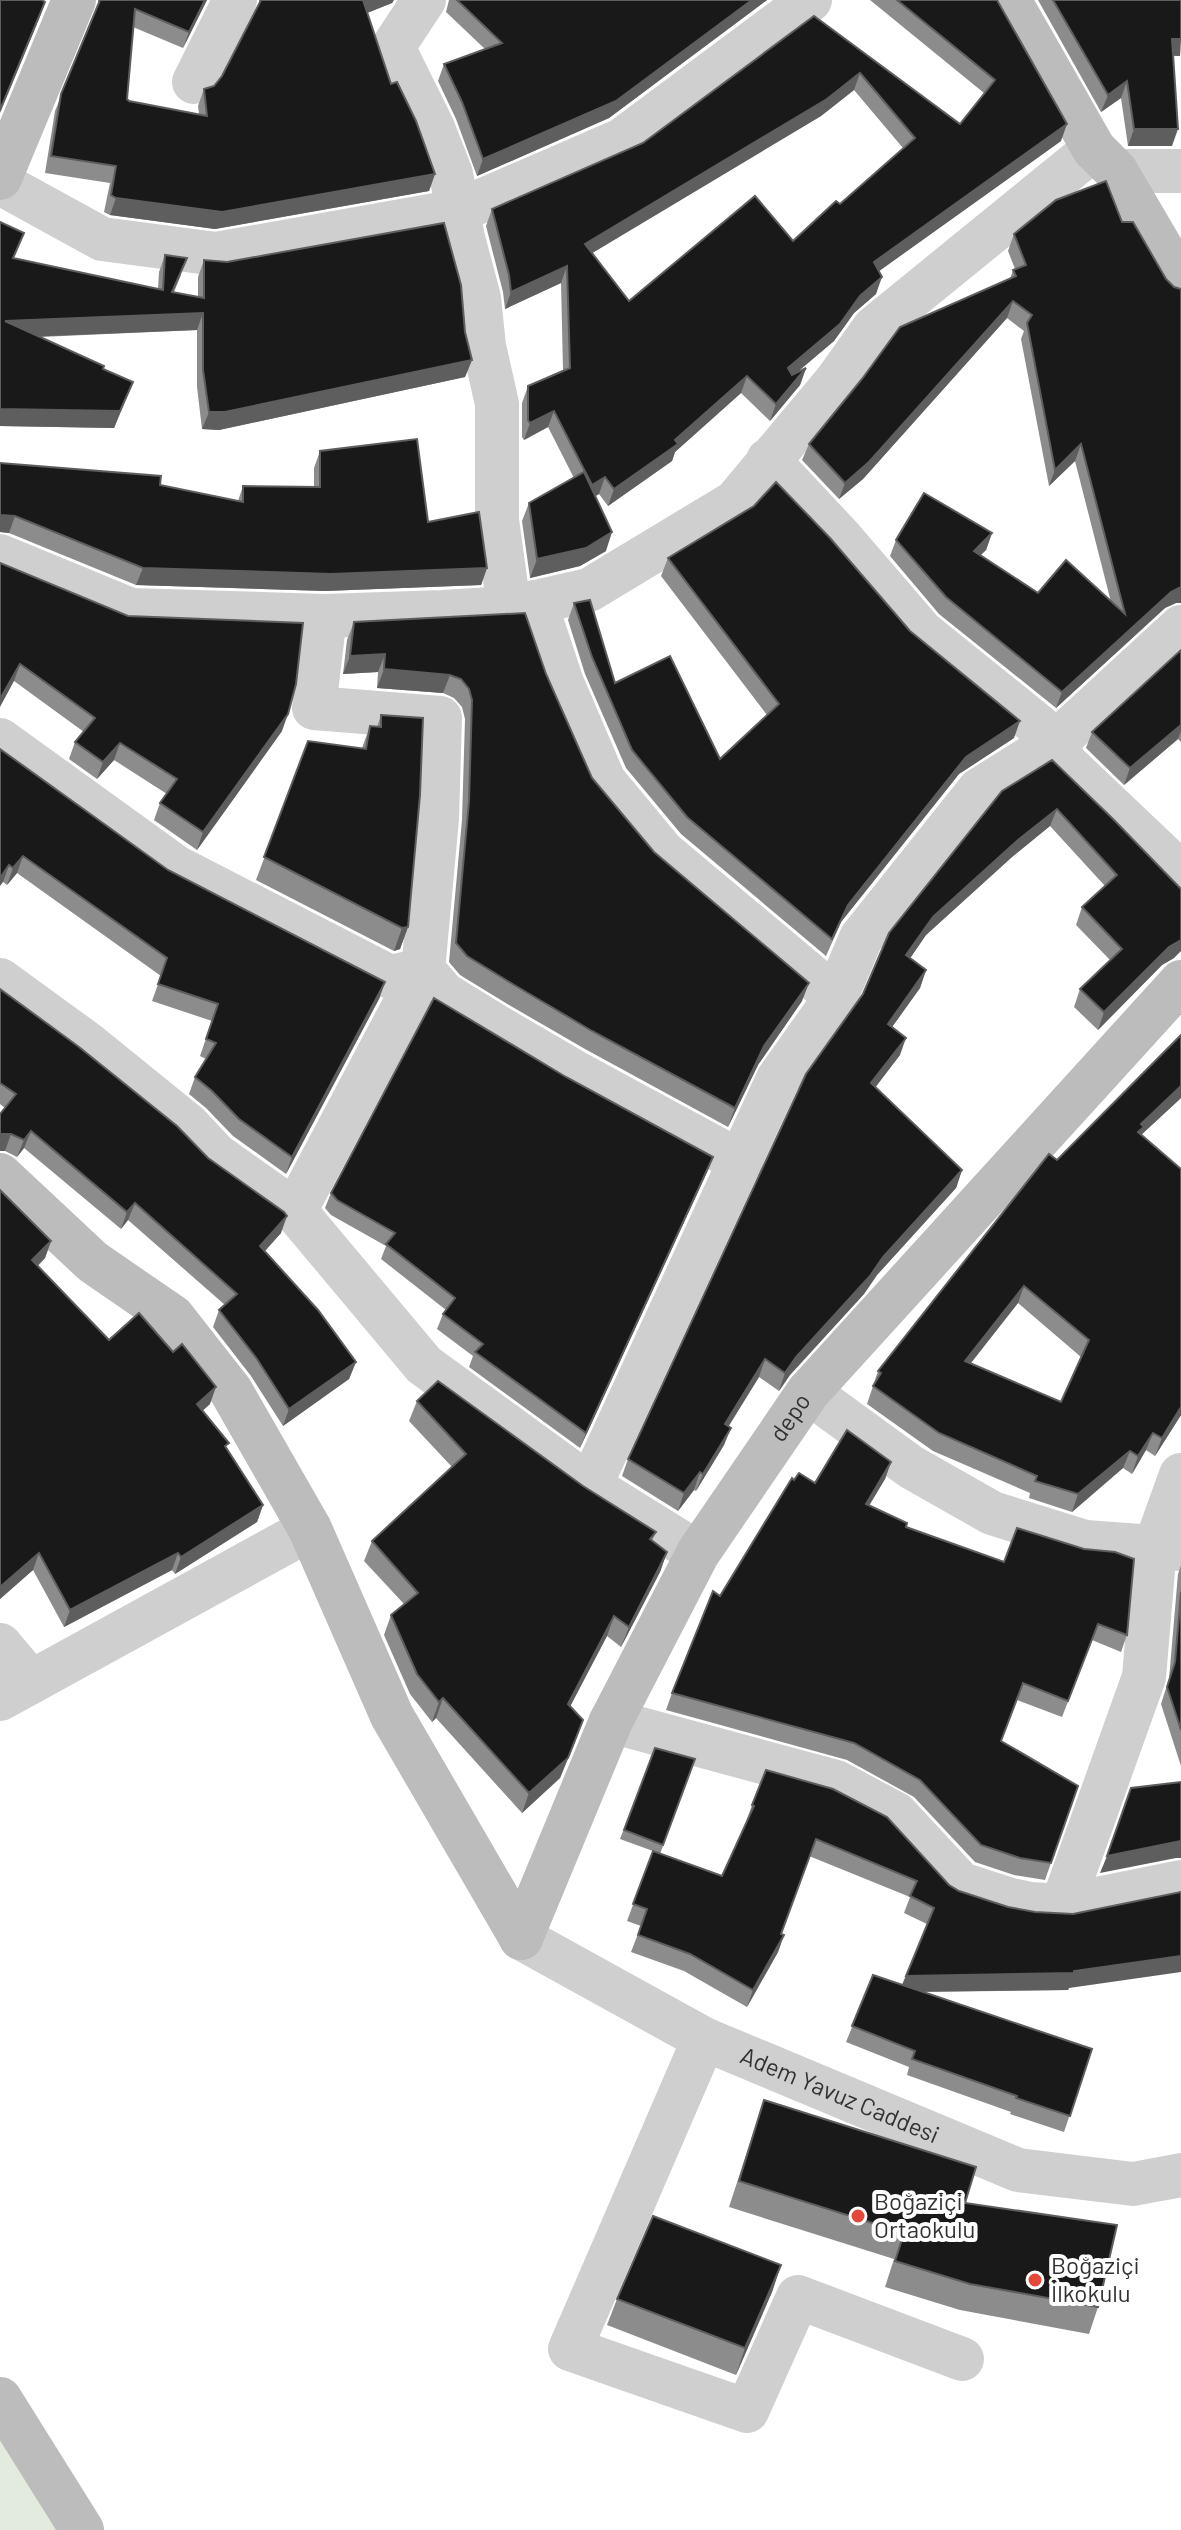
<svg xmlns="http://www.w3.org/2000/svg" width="1181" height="2530" font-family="Barlow,sans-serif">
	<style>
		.green { fill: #e3ebde }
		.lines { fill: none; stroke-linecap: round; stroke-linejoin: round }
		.street { stroke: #cfcfcf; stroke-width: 44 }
		.secondary { stroke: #bcbcbc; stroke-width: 44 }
		.wall { fill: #8c8c8c; fill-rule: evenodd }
		.shaded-wall { fill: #5e5e5e }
		.building { fill: #191919; stroke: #5e5e5e; stroke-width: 2; fill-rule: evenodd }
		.poi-dot { fill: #e54738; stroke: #fff; stroke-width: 3 }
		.labels { text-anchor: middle; stroke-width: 8; stroke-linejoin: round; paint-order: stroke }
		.street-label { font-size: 24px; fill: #323232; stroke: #fff }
		.poi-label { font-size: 24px; fill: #323232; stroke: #fff; text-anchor: start }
	</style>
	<rect width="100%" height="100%" fill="#fff"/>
	<path class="green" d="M0,2415L67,2530H0Z"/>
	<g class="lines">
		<g class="street">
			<path d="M424,0L393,47L433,128L451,174L463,238L479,298L484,346L497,404V520L509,608"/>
			<path d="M194,82L235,0"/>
			<path d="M1116,171H1181"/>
			<path d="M0,183L102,239L216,254L458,211L622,140L810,0"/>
			<path d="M768,460L842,539L922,632L1057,741L1064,762L1181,873"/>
			<path d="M0,556L131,610L325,616L443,612L509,608L589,590L735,502L837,380L874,328L1094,149"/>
			<path d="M535,602L562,683L604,781L663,852L836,997"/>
			<path d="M0,740L176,867L390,977L423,970L444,994L496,1026L573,1071L741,1162"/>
			<path d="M0,980L88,1044L188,1125L216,1155L295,1211L424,1365L590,1486L698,1553"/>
			<path d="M295,1211L423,970L437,819L440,718L314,708L325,616"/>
			<path d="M808,1392L911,1467L992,1513L1085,1542L1181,1549"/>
			<path d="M590,1486L778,1079L836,997L861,938L979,790L1057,741L1181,627"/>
			<path d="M0,1645L31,1682"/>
			<path d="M0,1699L310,1529"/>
			<path d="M611,1721L836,1782L896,1814L961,1884L1007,1899L1030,1904L1062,1906L1181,1882"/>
			<path d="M1062,1906L1144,1677L1155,1547L1181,1475"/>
			<path id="s1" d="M521,1938L704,2039L1018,2170L1133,2184L1181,2175"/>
			<path d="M704,2039L570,2349L747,2411L798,2297L962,2359"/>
		</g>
		<g class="secondary">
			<path d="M1009,0L1094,149L1116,171L1181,282"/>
			<path d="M0,178L74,0"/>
			<path d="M0,1175L93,1262L173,1317L231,1391L310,1529L392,1716L521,1938"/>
			<path id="s2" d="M521,1938L611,1721L698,1553L808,1392L1181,982"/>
			<path d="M0,2399L82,2530"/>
		</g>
	</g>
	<g class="wall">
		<path d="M98,0H207L183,48L133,27L127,99L129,101L199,114L198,106L204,89L214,86L222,76L259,4V0H394L392,3L367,13L391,84L435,174L429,191L215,229L110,215L104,212L110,183L45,173L55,111L98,6Z"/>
		<path d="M449,0H767L609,118L477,176L456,119L438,81L444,64L485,49L446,12Z"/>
		<path d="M870,0H997L1061,141L879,271L876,294L854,313L834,341L796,373L806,368L800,385L770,421L741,393L675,452L672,461L608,506L599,494L595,496L606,551L580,566L530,578L522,521L529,503L574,478L548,427L524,440L522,437V403L528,386L563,370L561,283L505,309L503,292L486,226L492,209L643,143L814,16L960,124L984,93ZM854,90L903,148L840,204L793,241L629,301L592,253L821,116Z"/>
		<path d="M1038,0H1181L1180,56H1173L1172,146H1128L1121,98L1101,112Z"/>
		<path d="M0,222L24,233L14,258L158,289L159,272L165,255L181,275L174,292L198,297V277L204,260L465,332L472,360L465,377L219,430L202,429L197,387V330L40,337L103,369L133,382L114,428L0,426Z"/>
		<path d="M1122,222L1166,279L1174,287L1181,289V603H1176L1165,608L1056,708L939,614L890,556L896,540L992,533L986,550L980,555L1038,593L1111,602L1075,461L1049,486L1021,339L1024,331L1007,318L863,479L839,499L802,460L809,444L1010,279L1013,270L1015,269L1008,251L1014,234Z"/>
		<path d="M320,451L428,522L487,568L481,585L325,591L136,585L9,533L0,532V463L160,485L238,501L243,486L314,487V468Z"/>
		<path d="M668,558L910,631L1014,738L959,774L841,922L826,956L681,834L626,768L585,674L568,620L574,603L615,683L720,759L767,715L661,576Z"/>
		<path d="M0,563L282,731L197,850L154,820L160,803L167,794L114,760L97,779L69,759L75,742L84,732L14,681Z"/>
		<path d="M354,622L546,674L592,778L654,852L802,1001L758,1065L728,1127L585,1049L509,1005L460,975L449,962L462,820L465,719L462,707L454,698L443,693L377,688L378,672L343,674L347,640Z"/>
		<path d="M1181,650V742L1178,739L1124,785L1086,748L1092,732Z"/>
		<path d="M381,715L408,927L400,949L394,951L256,880L308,741L362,748L370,726L377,727Z"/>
		<path d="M0,749L168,870L385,982L379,999L286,1174L233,1136L206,1108L189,1094L195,1077L206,1059L200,1056L212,1021L152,1001L161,976L17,873L7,885L3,882Z"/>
		<path d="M1052,760L1174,958L1162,965L1098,1030L1074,1007L1080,989L1110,960L1076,925L1082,907L1105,886L1050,826L1012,857L926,935L910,958L926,970L920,988L892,1027L900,1055L875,1087L962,1170L956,1188L877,1275L864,1294L790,1375L779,1391L759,1377L728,1426L724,1445L696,1491L694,1490L678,1511L622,1476L628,1459L806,1074Z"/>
		<path d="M0,989L281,1233L265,1251L356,1362L349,1379L283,1426L251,1376L213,1327L219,1310L225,1305L128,1220L121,1229L24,1148L17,1157L5,1151H0V1114L5,1108L0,1104Z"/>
		<path d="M566,1077L713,1157L707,1172L580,1448L469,1367L473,1356L437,1329L443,1314L446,1310L381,1259L386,1246L331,1215L325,1208L331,1193Z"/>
		<path d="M1181,1098L1141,1135L1181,1169V1415L1155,1456L1146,1450L1132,1474L1123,1468L1072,1512L1029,1498L1030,1493L933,1451L867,1404L878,1371L1057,1160ZM1018,1303L1081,1357L1061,1402L971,1363Z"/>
		<path d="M0,1190L51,1241L45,1258L38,1266L109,1340L210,1404L202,1411L263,1505L257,1522L175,1574L172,1570L64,1627L33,1570L0,1599Z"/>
		<path d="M417,1401L583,1486L656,1532L652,1541L667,1552L660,1572L621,1647L607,1636L570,1706L576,1740L560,1778L522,1813L436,1718L432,1722L410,1694L384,1635L391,1615L404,1604L364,1561L372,1541L452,1467L409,1421Z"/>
		<path d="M891,1462L885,1479L869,1505L906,1527L1127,1635L1121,1652L1092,1640L1062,1717L1017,1700L1001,1742L1078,1786L1045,1880L1014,1875L975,1862L914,1797L847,1760L666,1710L672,1693L720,1596L794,1480L815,1483Z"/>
		<path d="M1181,1565V1766L1161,1704L1169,1679L1178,1574Z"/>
		<path d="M655,1748L695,1759L660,1854L722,1876L746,1822L752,1805L949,1885L1069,1988L1068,1990L923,1992L1092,2049L1064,2132L1010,2114L1011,2112L907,2075L909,2067L846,2042L873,1975L902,1985L927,1924L904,1913L910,1897L809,1856L781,1934L784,1935L778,1952L747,2007L684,1971L631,1952L641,1926L627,1921L653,1851L620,1839Z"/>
		<path d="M764,2100L965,2203L1098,2307L1089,2334L960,2310L885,2287L894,2259L729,2207Z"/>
		<path d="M781,2265L772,2292L736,2375L607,2325L617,2299Z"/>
	</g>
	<g class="shaded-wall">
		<path d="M205,0H207L183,48L189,32Z"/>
		<path d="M363,0H394L392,3L357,17Z"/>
		<path d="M752,0H767L609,118L477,176L483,159Z"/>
		<path d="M45,2L39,19L0,113V110Z"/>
		<path d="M1172,39H1181L1180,56L1166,55Z"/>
		<path d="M860,73L854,90L821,116L579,261L585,244Z"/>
		<path d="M1127,81L1121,98L1101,112L1108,95Z"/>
		<path d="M1067,124L1061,141L868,279L874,262Z"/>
		<path d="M1134,129H1178L1172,146H1128Z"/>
		<path d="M435,174L429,191L215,229L110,215L116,198Z"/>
		<path d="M567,266L561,283L505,309L511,292Z"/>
		<path d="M882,277L876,294L854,313L834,341L782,385L788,368L860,296Z"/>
		<path d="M1013,301L1007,318L863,479L839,499L845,483Z"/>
		<path d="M203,313L197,330L0,338L5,321Z"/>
		<path d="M472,360L465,377L219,430L202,429L209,412Z"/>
		<path d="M806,368L800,385L770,421L776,404Z"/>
		<path d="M747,376L741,393L675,452L672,461L608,506L614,489L675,440Z"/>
		<path d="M133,382L114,428L0,426V409Z"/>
		<path d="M554,411L548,427L524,440L530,423Z"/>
		<path d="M1081,444L1075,461L1049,486L1055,470Z"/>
		<path d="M605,477L599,494L586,502L592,485Z"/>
		<path d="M2,514L15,516L9,533L0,532V515Z"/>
		<path d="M612,532L606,551L580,566L530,578L537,559Z"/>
		<path d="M992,533L986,550L968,568L974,551Z"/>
		<path d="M143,568H487L481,585L325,591L136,585Z"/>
		<path d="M1181,587V603H1176L1165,608L1056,708L1062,692L1171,592Z"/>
		<path d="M385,654L378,672L343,674L350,656Z"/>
		<path d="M20,664L14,681L0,707V699Z"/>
		<path d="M384,669L450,675L443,693L377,688Z"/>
		<path d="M288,714L282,731L197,850L203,832Z"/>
		<path d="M1020,721L1014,738L959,774L841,922L826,956L848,905L966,757Z"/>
		<path d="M1181,725V731L1178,739L1124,785L1130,768Z"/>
		<path d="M120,743L114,760L97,779L103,762Z"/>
		<path d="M1057,809L1050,826L1012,857L926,935L900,973L906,955L933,917L1018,840Z"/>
		<path d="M23,856L17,873L7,885L13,868Z"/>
		<path d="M9,865L3,882L0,886V878Z"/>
		<path d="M408,927L400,949L394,951L402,928Z"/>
		<path d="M1181,940V951L1174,958L1162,965L1098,1030L1104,1012L1169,947Z"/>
		<path d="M926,970L920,988L882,1041L888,1024Z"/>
		<path d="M385,982L379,999L286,1174L292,1157Z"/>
		<path d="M809,983L802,1001L758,1065L728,1127L735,1108L764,1046Z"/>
		<path d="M906,1038L900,1055L865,1101L871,1083Z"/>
		<path d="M1181,1086V1098L1140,1136L1132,1150L1141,1124Z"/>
		<path d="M31,1131L24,1148L17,1157L24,1140Z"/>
		<path d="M0,1134H11L5,1151H0Z"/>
		<path d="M713,1157L707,1172L580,1448L586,1433Z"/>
		<path d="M962,1170L956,1188L877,1275L864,1294L790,1375L779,1391L785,1373L796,1357L883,1257Z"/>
		<path d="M135,1203L128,1220L121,1229L127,1212Z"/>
		<path d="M287,1216L281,1233L254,1263L260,1246Z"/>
		<path d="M51,1241L45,1258L26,1277L32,1260Z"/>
		<path d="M1024,1286L1018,1303L959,1378L965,1361Z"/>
		<path d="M765,1359L759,1377L719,1442L725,1424Z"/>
		<path d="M356,1362L349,1379L283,1426L289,1409Z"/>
		<path d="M216,1387L210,1404L191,1421L197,1404Z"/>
		<path d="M1181,1407V1415L1155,1456L1162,1438Z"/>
		<path d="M731,1428L724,1445L696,1491L703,1474Z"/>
		<path d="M1153,1433L1146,1450L1132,1474L1138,1456Z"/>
		<path d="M1130,1451L1123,1468L1072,1512L1078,1494Z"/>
		<path d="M891,1462L885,1479L860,1521L866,1504Z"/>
		<path d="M700,1472L694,1490L678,1511L684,1493Z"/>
		<path d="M263,1505L257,1522L175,1574L181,1557Z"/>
		<path d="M667,1552L660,1572L621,1647L629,1627Z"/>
		<path d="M39,1553L33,1570L0,1599V1587Z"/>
		<path d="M178,1553L172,1570L64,1627L70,1610Z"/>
		<path d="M614,1616L607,1636L561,1724L568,1704Z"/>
		<path d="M443,1698L436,1718L432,1722L439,1702Z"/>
		<path d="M583,1720L560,1778L522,1813L529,1793Z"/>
		<path d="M1181,1841V1858H1176L1100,1873L1107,1856Z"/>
		<path d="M784,1935L778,1952L747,2007L753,1990Z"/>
		<path d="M1181,1956V1972L1069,1988L1068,1990L899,1992L906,1976L1074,1971Z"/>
		<path d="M781,2265L772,2292L736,2375L745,2348Z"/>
	</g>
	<g class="building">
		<path d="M0,0H42L45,2L0,110Z"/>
		<path d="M100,0H205L189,32L135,9L127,99L129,101L207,116L204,89L214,86L222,76L261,0H363L391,84L397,82L416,121L435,174L222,212L116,198L111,195L116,166L51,156L61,94Z"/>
		<path d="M457,0H752L616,101L483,159L462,102L444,64L502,43Z"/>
		<path d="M897,0H997L1067,124L874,262L882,277L860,296L840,324L788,368L792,375L806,368L776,404L747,376L675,440L678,444L614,489L605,477L592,485L554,411L530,423L528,420V386L570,368L567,266L511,292L509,275L492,209L643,143L814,16L960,124L995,80ZM860,73L915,138L840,204L836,201L793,241L755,196L629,301L585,244L827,99Z"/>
		<path d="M1053,0H1181V39H1172L1178,129H1134L1127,81L1108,95Z"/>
		<path d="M1106,181L1122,222H1133L1166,279L1174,287L1181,289V587L1171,592L1062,692L946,597L896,540L924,493L992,533L974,551L1038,593L1066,560L1125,614L1081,444L1055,470L1027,323L1032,315L1013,301L869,462L845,483L809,444L862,379L900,327L1016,276L1013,270L1026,265L1014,234L1056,200Z"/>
		<path d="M0,222L24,233L13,258L163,290L165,255L187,258L172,292L204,298V260L227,262L444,223L461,285L465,332L472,360L225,412H209L203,370V313L5,321L104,366L103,369L133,382L120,411L0,409Z"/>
		<path d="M417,439L428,522L479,512L487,568L331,574L143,568L15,516L0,515V463L161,476L160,485L243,502V486L320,487V451Z"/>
		<path d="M584,472L612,532L586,548L537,559L529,503Z"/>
		<path d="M776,482L830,538L910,631L1020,721L966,757L848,905L832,939L687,817L632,750L592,657L574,603L590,600L615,683L670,656L720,759L779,704L668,558L754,506Z"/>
		<path d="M0,563L128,616L303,623L296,684L288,714L203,832L160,803L177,779L120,743L103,762L75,742L95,718L20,664L0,699Z"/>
		<path d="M525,613L546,674L592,778L654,852L809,983L764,1046L735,1108L592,1031L516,986L467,956L456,943L469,801L472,700L469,689L461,679L450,675L384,669L385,654L350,656L354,622Z"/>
		<path d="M1181,650V725L1130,768L1092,732Z"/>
		<path d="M381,715L423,718L420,795L408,927L402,928L264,857L308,741L366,749L370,726L381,727Z"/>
		<path d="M0,749L168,870L385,982L292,1157L239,1119L212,1091L195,1077L216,1043L206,1039L218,1004L158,984L167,958L23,856L13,868L9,865L0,878Z"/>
		<path d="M1052,760L1113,819L1181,889V940L1169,947L1104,1012L1080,989L1122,949L1082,907L1117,875L1057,809L1018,840L933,917L906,955L926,970L888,1024L906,1038L871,1083L962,1170L883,1257L870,1276L796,1357L785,1373L765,1359L725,1424L731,1428L703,1474L700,1472L684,1493L628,1459L806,1074L863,994L889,933L1002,791Z"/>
		<path d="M0,989L79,1047L177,1126L208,1158L284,1212L287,1216L260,1246L318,1310L356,1362L289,1409L257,1359L219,1310L237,1294L135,1203L127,1212L31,1131L24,1140L11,1134H0V1114L16,1094L0,1083Z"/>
		<path d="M434,998L566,1077L713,1157L586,1433L475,1352L483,1344L443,1314L455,1298L386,1244L395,1233L337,1200L331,1193Z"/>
		<path d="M1181,1035V1086L1141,1124L1144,1127L1138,1132L1181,1169V1407L1162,1438L1153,1433L1138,1456L1130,1451L1078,1494L1035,1481L1037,1476L939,1433L873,1386L881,1373L878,1371L1049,1154L1057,1160ZM1024,1286L1089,1340L1061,1402L965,1361Z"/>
		<path d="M0,1190L51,1241L32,1260L109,1340L139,1313L173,1352L182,1344L216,1387L197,1404L229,1443L225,1446L263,1505L181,1557L178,1553L70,1610L39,1553L0,1587Z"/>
		<path d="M438,1381L583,1486L656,1532L650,1539L667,1552L629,1627L614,1616L568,1704L583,1720L568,1758L529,1793L443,1698L439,1702L417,1674L391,1615L418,1593L372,1541L466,1454L417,1401Z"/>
		<path d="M847,1430L891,1462L866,1504L907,1523L906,1527L1004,1562L1017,1528L1084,1549L1115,1552L1134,1559L1127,1635L1098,1624L1068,1701L1023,1683L1001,1741L1078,1786L1051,1863L1020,1858L981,1845L920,1780L854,1743L672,1693L713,1591L720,1596L792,1478L794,1480L799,1473L815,1483Z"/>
		<path d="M1181,1592V1730L1167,1687L1175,1662Z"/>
		<path d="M655,1748L695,1759L663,1845L624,1830Z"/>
		<path d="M766,1770L833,1789L887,1817L949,1885L959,1891L1008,1907L1035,1912L1073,1914L1181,1892V1956L1074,1971V1973L906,1976L934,1908L910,1896L917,1881L816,1839L781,1934L784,1935L753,1990L690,1954L638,1935L647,1909L633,1904L653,1851L722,1876L754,1806L752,1805Z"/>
		<path d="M1181,1782V1841L1107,1856L1131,1788Z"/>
		<path d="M873,1975L1092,2049L1070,2116L1016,2098L1017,2096L912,2059L915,2051L852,2026Z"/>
		<path d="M764,2100L976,2167L965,2203L1117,2225L1098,2307L970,2284L895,2261L904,2233L739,2181Z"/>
		<path d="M653,2216L781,2265L745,2348L617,2299Z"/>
	</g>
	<g class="poi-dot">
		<circle cx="858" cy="2216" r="8"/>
		<circle cx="1035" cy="2280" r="8"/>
	</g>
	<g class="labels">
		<g class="street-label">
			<text dy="8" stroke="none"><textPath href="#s2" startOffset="588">depo</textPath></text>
			<text dy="8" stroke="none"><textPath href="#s1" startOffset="356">Adem Yavuz Caddesi</textPath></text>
		</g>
		<g class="poi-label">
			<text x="874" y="2210">Boğaziçi<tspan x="874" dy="28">Ortaokulu</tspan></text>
			<text x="1051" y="2274">Boğaziçi<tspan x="1051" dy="28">İlkokulu</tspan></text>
		</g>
	</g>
</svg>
